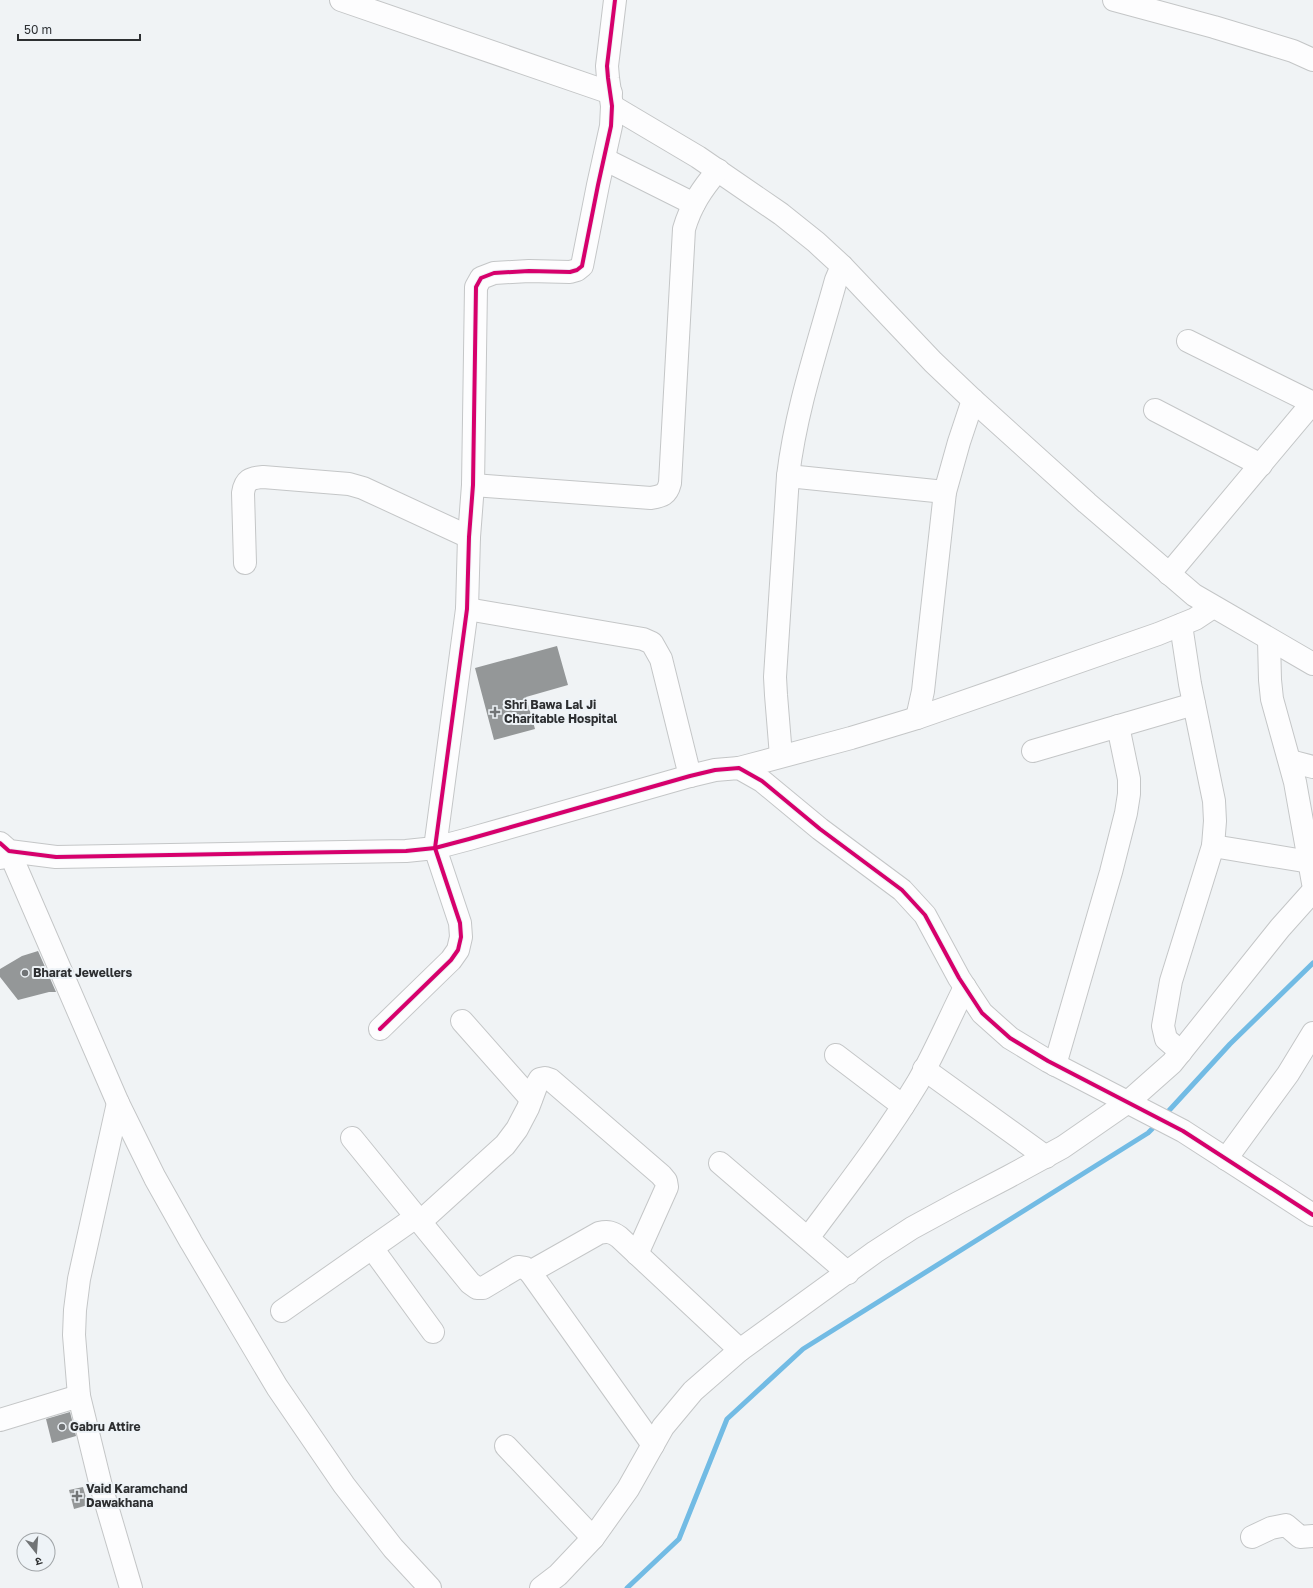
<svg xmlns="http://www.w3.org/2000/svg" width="1313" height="1588" font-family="'Golos Text','Noto Sans Devanagari',sans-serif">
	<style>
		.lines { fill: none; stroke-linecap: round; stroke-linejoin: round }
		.stream { stroke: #72bbe4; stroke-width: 5 }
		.building { fill: #949798 }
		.minor-casing { stroke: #c4c6c7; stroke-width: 24 }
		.minor { stroke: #fdfdfe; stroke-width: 22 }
		.cycleway-casing { stroke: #eef3f7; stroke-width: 6 }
		.cycleway { stroke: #d6006c; stroke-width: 4 }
		.poi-dot { fill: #717476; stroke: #eef3f7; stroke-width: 1.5 }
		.labels { text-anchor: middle; stroke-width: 4; stroke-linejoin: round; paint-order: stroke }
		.poi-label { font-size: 12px; font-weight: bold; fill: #2d2f31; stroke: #eef3f7; text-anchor: start }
	</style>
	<rect width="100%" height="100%" fill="#f0f3f5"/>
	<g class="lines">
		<g class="stream">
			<path d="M1164,1116L1230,1044L1313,963"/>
			<path d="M627,1588L679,1539L727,1419L803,1349L1148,1133L1158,1123"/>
		</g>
	</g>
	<g class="building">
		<path d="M557,646L568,685L526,697L535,729L494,740L475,668Z"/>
		<path d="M38,951L56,992H49L18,1000L0,977V969L22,956Z"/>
		<path d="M70,1412L76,1436L52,1443L46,1419Z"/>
		<path d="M83,1487L88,1505L74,1509L69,1490Z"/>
	</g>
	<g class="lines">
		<g class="minor-casing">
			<g id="minor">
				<path d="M341,0L611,93"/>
				<path d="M1114,0L1214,27L1293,51L1313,60"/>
				<path d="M612,106L698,157L781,214L816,242L842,266L933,362L973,400L1087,503L1194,595L1313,664"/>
				<path d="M604,159L694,204"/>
				<path d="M1188,341L1313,403"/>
				<path d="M1155,410L1261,465"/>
				<path d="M788,476L945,492"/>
				<path d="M473,485L651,498C662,496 667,495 670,483L684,229C691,205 702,189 718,170"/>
				<path d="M245,563L243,493C245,480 250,478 263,477L349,484L363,488L469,537"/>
				<path d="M1169,574L1313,402"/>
				<path d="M467,609L643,639L652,643L661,659L690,776"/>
				<path d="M1269,640L1270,680L1272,699L1295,782L1313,883"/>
				<path d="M917,718L923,691L945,492L959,442L973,400"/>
				<path d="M1033,751L1194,704"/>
				<path d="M781,756L776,695L775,677L788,476C796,409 818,345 836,280L842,266"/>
				<path d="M1290,761L1313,767"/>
				<path d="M739,768L851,738L917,718L1158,634L1195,619L1213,607"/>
				<path d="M0,843L9,851L56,857L406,851L435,848L469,839L690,776L715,770L739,768L762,781L820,829L902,890L925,915L959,978L982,1013L1010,1038L1048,1061L1183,1131L1313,1215"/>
				<path d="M1213,846L1310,862"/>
				<path d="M0,858L9,851L118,1103L155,1178L191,1242L277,1387L344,1485L393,1548L430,1588"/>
				<path d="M462,1021L531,1099"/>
				<path d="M380,1029L451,960L458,950L461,937L460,923L435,848L467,609L469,537L473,485L476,287L481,278L494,273L529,271L570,272L577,270L582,266L598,185L611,126L612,106L608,78L607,66L615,0"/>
				<path d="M1181,1052L1166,1039L1163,1026L1171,981L1213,846L1215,821L1214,801L1190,684L1181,625"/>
				<path d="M836,1055L903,1106"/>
				<path d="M1055,1065L1111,872L1126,813L1129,794V779L1118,726"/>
				<path d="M924,1069L1046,1157"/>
				<path d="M118,1103L79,1279L75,1310L74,1335L79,1396L101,1486L131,1588"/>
				<path d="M352,1138L470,1283L477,1288H483L518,1267L525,1268L530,1272L653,1445"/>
				<path d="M1226,1159L1288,1074L1313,1033"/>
				<path d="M720,1163L848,1273"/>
				<path d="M420,1222L505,1145L517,1129L528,1108L537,1084L540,1079L545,1078L551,1080L661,1175L666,1181L667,1187L637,1254"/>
				<path d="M808,1238C846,1187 885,1137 918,1082C935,1052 949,1019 965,987"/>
				<path d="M372,1248L433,1332"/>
				<path d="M530,1272L599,1233C608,1231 612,1232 619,1237L740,1350"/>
				<path d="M282,1311L416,1217"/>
				<path d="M0,1420L79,1396"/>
				<path d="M506,1446L593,1538"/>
				<path d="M1252,1537L1271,1528L1286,1525L1300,1537L1313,1536"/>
				<path d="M541,1588L558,1575L593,1538L628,1489L663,1427L693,1391L740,1350L875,1252L912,1228L958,1203L1008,1177L1063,1147L1128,1102L1172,1063L1280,928L1313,891"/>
			</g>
		</g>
		<use href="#minor" class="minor"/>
		<g class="cycleway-casing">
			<g id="cycleway">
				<path d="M0,843L9,851L56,857L406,851L435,848L469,839L690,776L715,770L739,768L762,781L820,829L902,890L925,915L959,978L982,1013L1010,1038L1048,1061L1183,1131L1313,1215"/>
				<path d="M380,1029L451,960L458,950L461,937L460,923L435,848L467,609L469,537L473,485L476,287L481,278L494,273L529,271L570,272L577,270L582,266L598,185L611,126L612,106L608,78L607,66L615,0"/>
			</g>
		</g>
		<use href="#cycleway" class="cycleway"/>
	</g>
	<g class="poi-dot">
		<path d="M493 706h4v4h4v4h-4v4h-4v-4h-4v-4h4z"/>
		<circle cx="25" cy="973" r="4"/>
		<circle cx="62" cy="1427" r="4"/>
		<path d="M75 1490h4v4h4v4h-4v4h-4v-4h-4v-4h4z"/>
	</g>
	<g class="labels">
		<g class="poi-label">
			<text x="504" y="709">Shri Bawa Lal Ji<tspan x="504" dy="14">Charitable Hospital</tspan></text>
			<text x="33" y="977">Bharat Jewellers</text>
			<text x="70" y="1431">Gabru Attire</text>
			<text x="86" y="1493">Vaid Karamchand<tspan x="86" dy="14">Dawakhana</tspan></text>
		</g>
	</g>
	<g transform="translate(36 1552) rotate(163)"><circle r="19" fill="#eef3f7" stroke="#a1a5a8"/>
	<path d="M0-3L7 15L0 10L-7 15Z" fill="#717476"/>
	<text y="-6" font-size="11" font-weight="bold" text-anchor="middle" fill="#2d2f31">उ</text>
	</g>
	<path d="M18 34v6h122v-6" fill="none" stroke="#2d2f31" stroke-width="2"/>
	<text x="24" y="34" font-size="12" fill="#2d2f31" stroke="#eef3f7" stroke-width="3" paint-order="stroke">50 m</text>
</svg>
